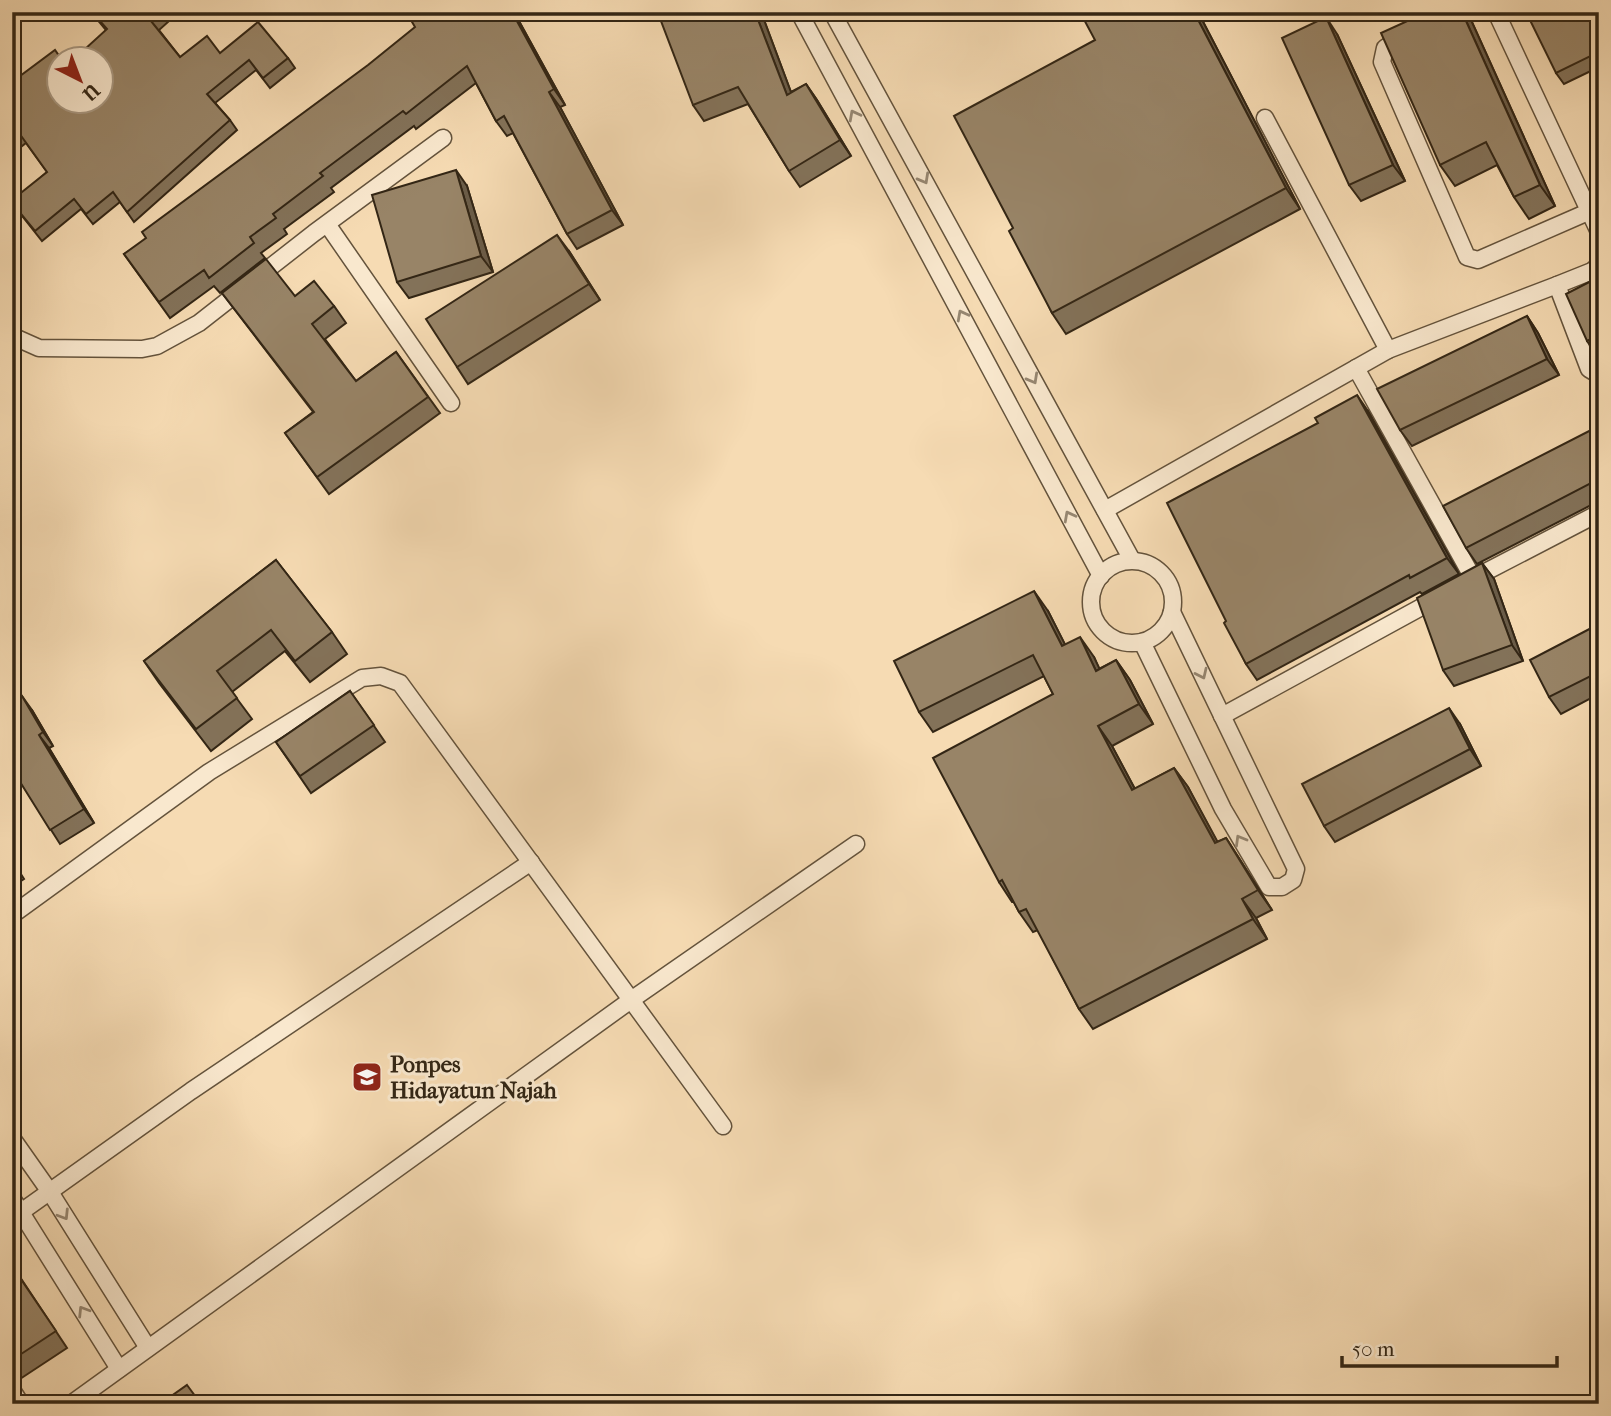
<svg xmlns="http://www.w3.org/2000/svg" width="1611" height="1416" font-family="'IM FELL French Canon',serif">
	<style>
		.lines { fill: none; stroke-linecap: round; stroke-linejoin: round }
		.lane-casing { stroke: #64533c; stroke-width: 19 }
		.lane { stroke: #f9e8ce; stroke-width: 16 }
		.wall { fill: #837259; stroke: #332615; stroke-width: 2 }
		.shaded-wall { fill: #6a5c48; stroke: #332615; stroke-width: 2 }
		.building { fill: #988467; stroke: #332615; stroke-width: 2 }
		.oneway { stroke: #968772 }
		.labels { text-anchor: middle; stroke-width: 6; stroke-linejoin: round; paint-order: stroke }
		.poi-label { font-size: 23px; font-weight: bold; fill: #332615; stroke: #f9e8ce; text-anchor: start }
	</style>
	<rect width="100%" height="100%" fill="#f6dbb3"/>
	<filter id="stains"><feTurbulence type="fractalNoise" baseFrequency=".00286" numOctaves="4"/><feColorMatrix values="0 0 0 0 .2 0 0 0 0 .09 0 0 0 0 .02 0 0 0 .5 -.17"/></filter>
	<radialGradient id="worn" r=".72"><stop offset=".6" stop-color="#630" stop-opacity="0"/><stop offset="1" stop-color="#630" stop-opacity=".3"/></radialGradient>
	<g class="lines">
		<g class="lane-casing">
			<g id="lane">
				<path d="M799,12L1101,576"/>
				<path d="M832,12L1132,560"/>
				<path d="M1496,12L1599,232"/>
				<path d="M1405,35L1385,48L1382,62L1467,257L1478,260L1588,212"/>
				<path d="M1265,118L1388,350"/>
				<path d="M327,224L451,403"/>
				<path d="M1557,285L1592,271L1599,265"/>
				<path d="M12,336L39,348L142,349L157,346L199,323L314,233L443,138"/>
				<path d="M1356,368L1473,578"/>
				<path d="M1105,510L1388,350L1557,285L1589,369L1599,375"/>
				<circle cx="1132" cy="602" r="41"/>
				<path d="M1470,580L1599,513"/>
				<path d="M1142,642L1223,809L1269,887H1282L1293,880L1296,869L1172,612"/>
				<path d="M1222,716L1438,598"/>
				<path d="M12,915L209,772L362,678L381,676L400,683L723,1126"/>
				<path d="M12,1138L50,1192L148,1348"/>
				<path d="M12,1198L119,1369"/>
				<path d="M21,1212L191,1091L531,862"/>
				<path d="M12,1390L21,1404"/>
				<path d="M71,1404L631,1000L856,844"/>
			</g>
		</g>
		<use href="#lane" class="lane"/>
	</g>
	<g class="wall">
		<path d="M91,12H179L159,30L180,57L220,53L288,58L295,68L270,88L256,70L215,103L230,120L237,130L134,222L120,202L93,224L81,209L42,241L12,203L47,172L26,143L12,154V82L60,102L106,30Z"/>
		<path d="M514,12L565,105L560,107L623,225L577,249L567,234L513,133L507,136L496,121L476,83L416,129L414,126L331,188L334,192L284,229L287,234L261,253L265,258L220,293L214,286L170,318L124,254Z"/>
		<path d="M567,12H585L572,20Z"/>
		<path d="M761,12L791,92L806,84L817,100L851,156L800,187L789,171L748,104L704,121L693,105Z"/>
		<path d="M1198,12L1300,209L1066,334L1052,313L1013,228Z"/>
		<path d="M1599,12V67L1564,84L1556,73Z"/>
		<path d="M1471,20L1555,206L1529,219L1514,197L1497,165L1455,186L1440,165Z"/>
		<path d="M1337,34L1405,181L1361,201L1349,185Z"/>
		<path d="M467,186L493,272L409,298L397,282Z"/>
		<path d="M569,251L600,300L468,384L457,367Z"/>
		<path d="M1599,277V357L1587,341Z"/>
		<path d="M222,293L295,296L334,306L346,323L325,339L356,381L396,352L440,413L329,494L285,433L313,412Z"/>
		<path d="M1527,316L1538,333L1559,375L1412,446L1400,430Z"/>
		<path d="M1368,411L1459,574L1422,594L1420,592L1257,680L1246,664L1226,621Z"/>
		<path d="M1599,426V501L1477,564L1466,548Z"/>
		<path d="M276,560L332,632L347,654L310,682L285,651L232,692L252,719L211,751L159,683L144,661Z"/>
		<path d="M1482,563L1494,579L1523,661L1454,686L1443,670Z"/>
		<path d="M1048,611L1065,645L1094,657L1099,669L1116,660L1130,680L1153,724L1112,746L1135,789L1174,768L1188,787L1217,842L1226,838L1272,910L1256,918L1267,939L1093,1029L1079,1009L1038,930L1033,932L1019,912L1014,902H1012L999,882L1053,694L1044,676L933,732L919,712Z"/>
		<path d="M1599,624V694L1561,714L1549,697Z"/>
		<path d="M350,691L385,742L311,793L276,742Z"/>
		<path d="M12,702L32,710L53,746L49,748L94,823L60,844L13,770L12,771Z"/>
		<path d="M1460,724L1481,766L1335,842L1324,826Z"/>
		<path d="M12,860L24,879L12,887Z"/>
		<path d="M12,1265L67,1348L17,1381L12,1374Z"/>
	</g>
	<g class="shaded-wall">
		<path d="M512,12H514L565,105L554,89Z"/>
		<path d="M755,12H761L798,111L787,95Z"/>
		<path d="M1194,12H1198L1300,209L1286,188Z"/>
		<path d="M1462,12H1466L1471,20L1555,206L1540,185Z"/>
		<path d="M1326,17L1337,34L1405,181L1393,165Z"/>
		<path d="M806,84L817,100L851,156L840,140Z"/>
		<path d="M549,92L560,107L623,225L612,210Z"/>
		<path d="M456,170L467,186L493,272L481,256Z"/>
		<path d="M557,235L569,251L600,300L589,284Z"/>
		<path d="M1527,316L1538,333L1559,375L1547,359Z"/>
		<path d="M1357,395L1368,411L1459,574L1447,558Z"/>
		<path d="M1482,563L1494,579L1523,661L1512,645Z"/>
		<path d="M1034,591L1048,611L1076,666L1062,646Z"/>
		<path d="M1080,637L1094,657L1110,691L1096,671Z"/>
		<path d="M1116,660L1130,680L1153,724L1139,704Z"/>
		<path d="M22,696L32,710L53,746L43,732Z"/>
		<path d="M1449,708L1460,724L1481,766L1470,749Z"/>
		<path d="M1098,726L1112,746L1146,810L1132,790Z"/>
		<path d="M39,735L49,748L94,823L84,809Z"/>
		<path d="M1174,768L1188,787L1229,863L1215,843Z"/>
		<path d="M1226,838L1239,858L1272,910L1258,890Z"/>
		<path d="M1242,899L1256,918L1267,939L1253,919Z"/>
	</g>
	<g class="building">
		<path d="M92,12H161L151,21L180,57L207,36L220,53L258,22L288,58L263,78L249,60L207,94L230,120L127,212L113,192L86,214L74,199L35,231L12,203V200L47,172L19,133L12,139V82L55,50L62,60H60V102H102V60H73L107,29Z"/>
		<path d="M412,12H512L554,89L549,92L612,210L567,234L504,116L496,121L467,66L406,114L403,111L320,173L323,176L273,214L276,218L250,237L254,243L209,278L204,270L159,302L124,254L146,238L142,232L368,65L415,27L408,15Z"/>
		<path d="M684,12H755L787,95L806,84L840,140L789,171L738,87L693,105L661,21Z"/>
		<path d="M1080,12H1194L1286,188L1052,313L1009,231L1013,228L954,116L1095,40Z"/>
		<path d="M1427,12H1462L1540,185L1514,197L1486,142L1440,165L1381,33Z"/>
		<path d="M1526,12H1599V52L1556,73Z"/>
		<path d="M1326,17L1393,165L1349,185L1282,38Z"/>
		<path d="M456,170L481,256L397,282L372,195Z"/>
		<path d="M557,235L589,284L457,367L426,319Z"/>
		<path d="M266,259L295,296L314,281L334,306L312,324L356,381L396,352L428,397L317,477L285,433L314,412L222,293Z"/>
		<path d="M1599,277V335L1587,341L1566,294Z"/>
		<path d="M1527,316L1547,359L1400,430L1377,389Z"/>
		<path d="M1357,395L1447,558L1410,578L1409,575L1246,664L1224,623L1226,621L1167,503L1318,423L1315,418Z"/>
		<path d="M1599,426V479L1466,548L1443,506Z"/>
		<path d="M276,560L332,632L295,661L271,630L217,671L237,698L196,729L144,661Z"/>
		<path d="M1482,563L1512,645L1443,670L1417,598Z"/>
		<path d="M1034,591L1062,646L1080,637L1096,671L1116,660L1139,704L1098,726L1132,790L1174,768L1215,843L1226,838L1258,890L1242,899L1253,919L1079,1009L1026,909L1019,912L1002,880L999,882L933,758L1053,694L1033,655L919,712L894,661Z"/>
		<path d="M1599,624V672L1549,697L1530,660Z"/>
		<path d="M350,691L374,725L300,776L276,742Z"/>
		<path d="M22,696L43,732L39,735L84,809L50,830L12,769V702Z"/>
		<path d="M1449,708L1470,749L1324,826L1302,784Z"/>
		<path d="M12,862L16,868L12,871Z"/>
		<path d="M12,1266L56,1331L12,1360Z"/>
		<path d="M187,1385L201,1404H160Z"/>
	</g>
	<defs><path id="oneway-chevron" d="M-2-3.5L2.5 0L-2 3.5" fill="none" stroke-width="1.6" stroke-linecap="round" stroke-linejoin="round" transform="scale(1.75)"/></defs>
	<g class="oneway">
		<use href="#oneway-chevron" transform="translate(854 115) rotate(-118)"/>
		<use href="#oneway-chevron" transform="translate(924 179) rotate(61)"/>
		<use href="#oneway-chevron" transform="translate(962 315) rotate(-118)"/>
		<use href="#oneway-chevron" transform="translate(1033 379) rotate(61)"/>
		<use href="#oneway-chevron" transform="translate(1069 516) rotate(-118)"/>
		<use href="#oneway-chevron" transform="translate(1202 674) rotate(65)"/>
		<use href="#oneway-chevron" transform="translate(1240 840) rotate(-120)"/>
		<use href="#oneway-chevron" transform="translate(64 1215) rotate(58)"/>
		<use href="#oneway-chevron" transform="translate(83 1311) rotate(-122)"/>
	</g>
	<defs>
		<g id="school-square" transform="scale(1.575)"><rect x="-9" y="-9" width="18" height="18" rx="4" fill="#8f2418" stroke="#f9e8ce"/><path d="M0-5L7-2L0 1L-7-2ZM-4 1L0 2.5L4 1V4Q0 6-4 4Z" fill="#fff"/></g>
	</defs>
	<g fill-rule="evenodd">
		<use href="#school-square" x="367" y="1077"/>
	</g>
	<g class="labels">
		<g class="poi-label">
			<text x="390" y="1072">Ponpes<tspan x="390" dy="26">Hidayatun Najah</tspan></text>
		</g>
	</g>
	<rect width="1611" height="1416" fill="none" stroke="#f6dbb3" stroke-width="42"/>
	<rect x="14" y="14" width="1583" height="1388" fill="none" stroke="#332615" stroke-width="3.5"/>
	<rect x="21" y="21" width="1569" height="1374" fill="none" stroke="#332615" stroke-width="2"/>
	<g transform="translate(80 80) rotate(138)"><circle r="33" fill="#f9e8ce" stroke="#aa9a84" stroke-width="2"/>
	<path d="M0-5L12 26L0 18L-12 26Z" fill="#8f2418"/>
	<text y="-10" font-size="19" font-weight="bold" text-anchor="middle" fill="#332615">U</text>
	</g>
	<path d="M1342 1356v10h215v-10" fill="none" stroke="#332615" stroke-width="3.5"/>
	<text x="1352" y="1356" font-size="21" fill="#332615" stroke="#f9e8ce" stroke-width="5" paint-order="stroke">50 m</text>
	<rect width="100%" height="100%" filter="url(#stains)"/>
	<rect width="100%" height="100%" fill="url(#worn)"/>
</svg>
